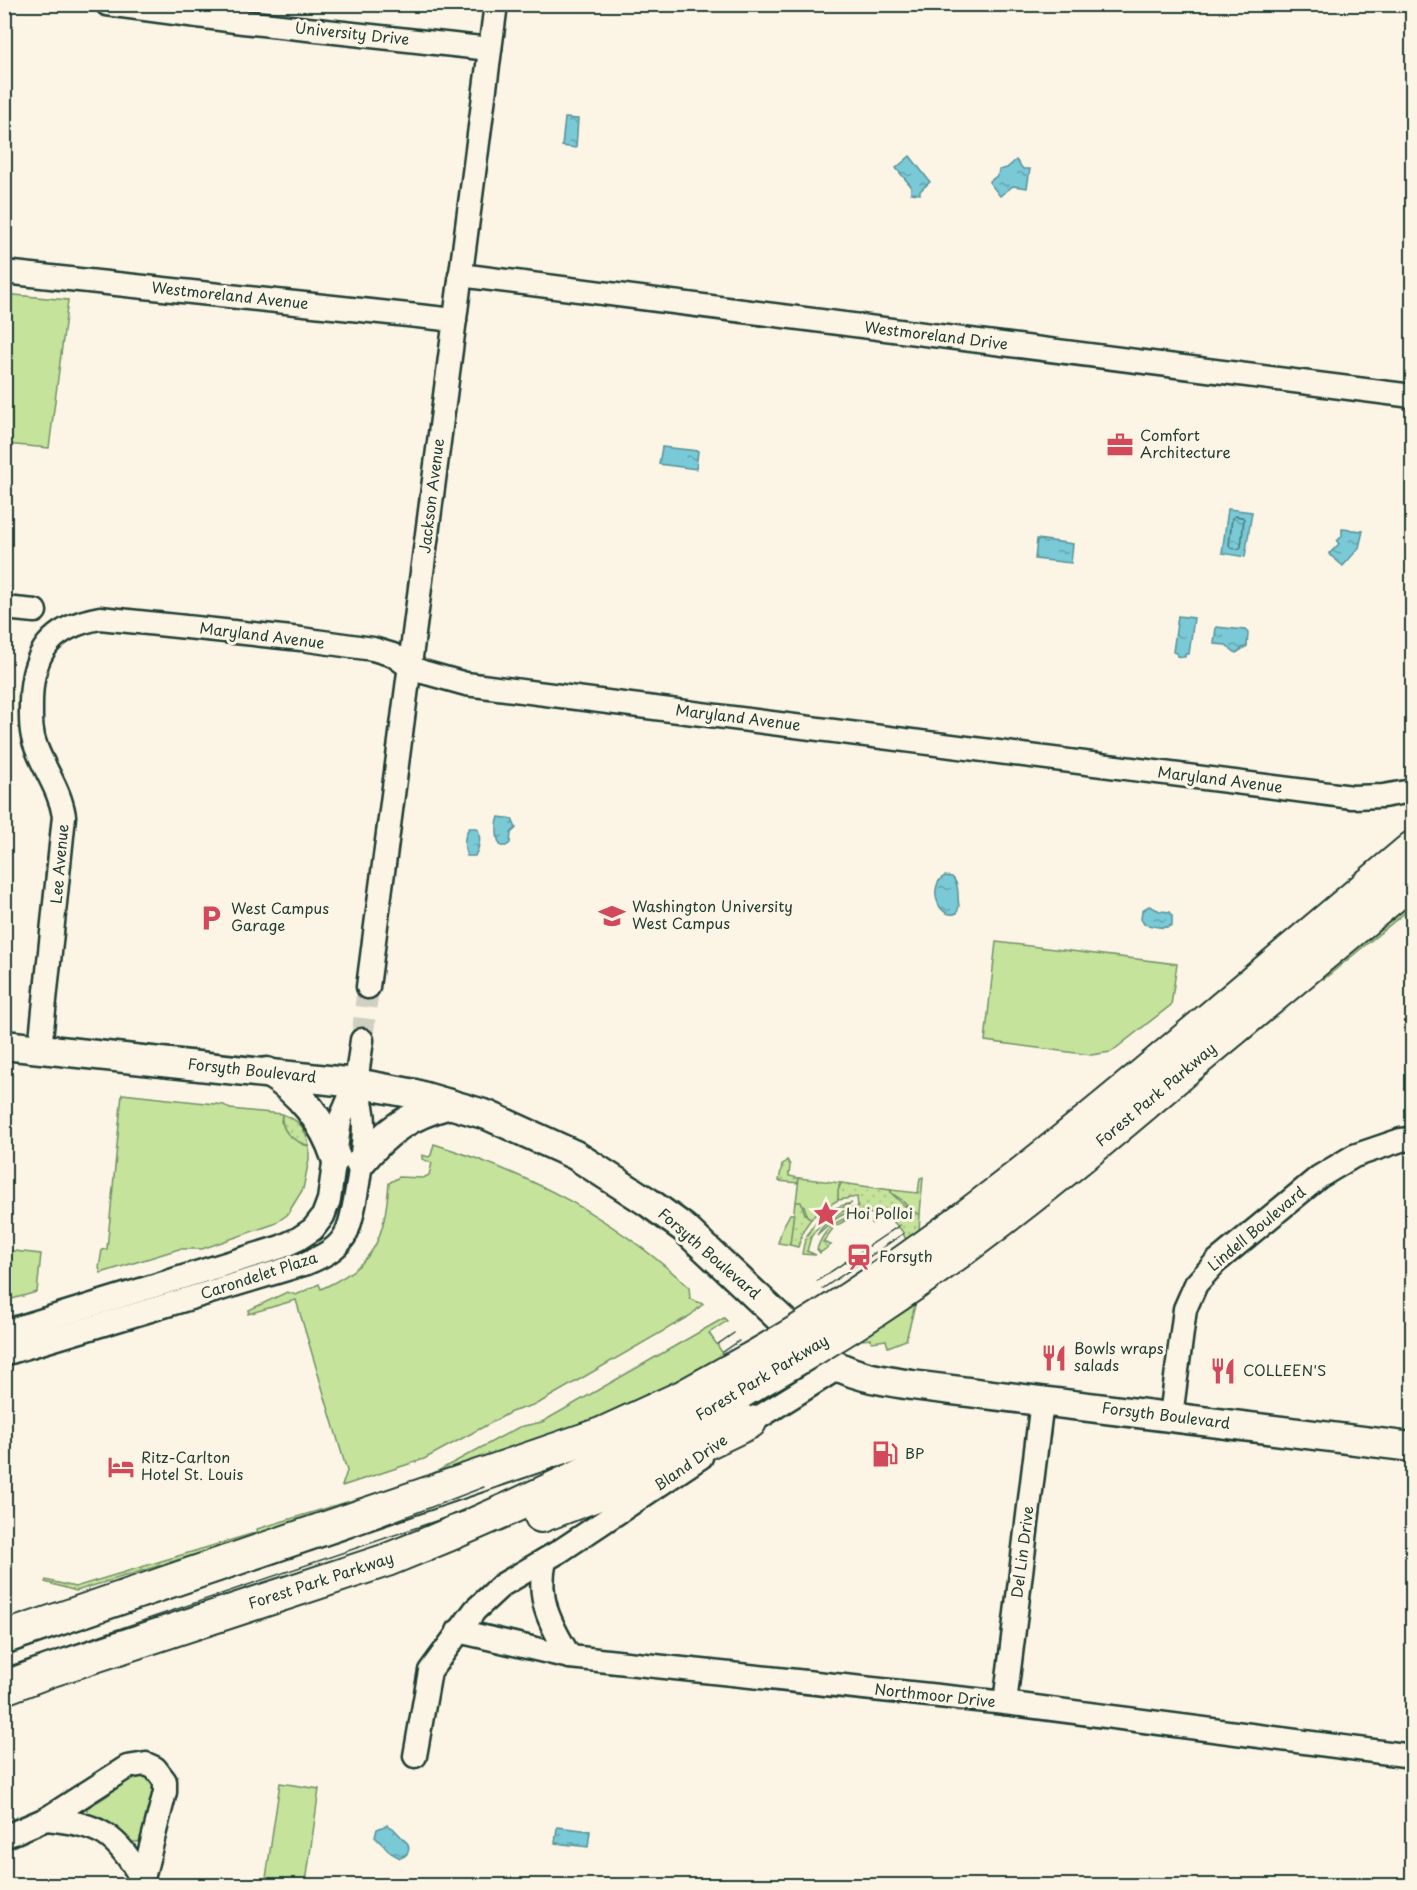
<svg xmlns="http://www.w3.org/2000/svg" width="1417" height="1890" font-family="'Playpen Sans',sans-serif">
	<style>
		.green { fill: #c5e39b; stroke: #729068; stroke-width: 1.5 }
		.garden { fill: url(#garden-dots); stroke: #729068; stroke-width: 1.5 }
		.water { fill: url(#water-ripples); stroke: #569196; stroke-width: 1.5 }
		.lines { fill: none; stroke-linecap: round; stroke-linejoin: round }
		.shore { stroke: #437575; stroke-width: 1.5 }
		.minor-tunnel { stroke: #d0d0c2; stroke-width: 22; stroke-dasharray: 22 11; stroke-linecap: butt }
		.minor-casing { stroke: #1f3d34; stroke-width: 27 }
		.major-casing { stroke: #1f3d34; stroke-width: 33 }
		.highway-casing { stroke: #1f3d34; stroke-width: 36 }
		.minor { stroke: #fcf5e5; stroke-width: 22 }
		.major { stroke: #fcf5e5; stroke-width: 28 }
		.highway { stroke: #fcf5e5; stroke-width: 32 }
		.tram { stroke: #1f3d34; stroke-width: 1.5 }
		.highway-bridge-casing { stroke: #1f3d34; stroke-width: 36; stroke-linecap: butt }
		.highway-bridge { stroke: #fcf5e5; stroke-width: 32 }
		.labels { text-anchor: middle; stroke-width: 6; stroke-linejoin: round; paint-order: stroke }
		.street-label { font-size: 15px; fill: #1f3d34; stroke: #fcf5e5 }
		.poi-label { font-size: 15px; fill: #1f3d34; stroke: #fcf5e5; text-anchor: start }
	</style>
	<defs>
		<pattern id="garden-dots" width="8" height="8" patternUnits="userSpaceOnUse" patternTransform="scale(1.5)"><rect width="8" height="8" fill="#c5e39b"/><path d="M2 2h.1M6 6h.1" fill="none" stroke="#a9c486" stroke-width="1.8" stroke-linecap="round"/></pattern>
		<pattern id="water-ripples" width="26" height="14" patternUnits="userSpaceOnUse" patternTransform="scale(1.5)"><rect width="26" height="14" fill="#7ac9d7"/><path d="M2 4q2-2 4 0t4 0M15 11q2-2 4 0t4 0" fill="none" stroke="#63a4af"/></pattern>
	</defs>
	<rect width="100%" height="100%" fill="#fcf5e5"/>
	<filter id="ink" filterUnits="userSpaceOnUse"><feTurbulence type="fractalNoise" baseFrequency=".0167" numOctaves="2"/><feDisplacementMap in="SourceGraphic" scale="12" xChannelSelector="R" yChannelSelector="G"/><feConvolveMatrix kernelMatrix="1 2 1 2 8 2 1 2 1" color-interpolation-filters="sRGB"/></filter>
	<g filter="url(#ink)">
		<g class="green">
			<path d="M4,294L68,300L49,448L5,444Z"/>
			<path d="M1412,897V907L1324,979L1314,978Z"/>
			<path d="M996,942L1177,964L1171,1005L1111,1052L1091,1055L985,1041Z"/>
			<path d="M122,1094L224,1105L230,1109L282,1114L281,1122L302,1144L309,1146V1160L303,1189L287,1215L274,1224L202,1249H179L101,1273L99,1268L102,1250L107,1249Z"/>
			<path d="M434,1144C533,1175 612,1217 689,1287L690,1299L703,1304L691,1315L539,1403L511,1412L424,1459L342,1486L347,1471L296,1300L248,1314L249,1310L287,1292L296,1295L319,1284L321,1289C375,1265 384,1240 389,1183L399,1177L423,1178L429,1175L432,1163L422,1159V1155L429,1157L431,1155Z"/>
			<path d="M923,1177L920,1214L913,1213L902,1200L891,1193V1190L918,1193L920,1178Z"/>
			<path d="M799,1178L841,1183L839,1186L838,1200L819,1211L811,1219L808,1218L804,1206L796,1202Z"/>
			<path d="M790,1214H794L790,1245L778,1243L782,1229Z"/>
			<path d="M5,1250L41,1254L37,1292L5,1301Z"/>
			<path d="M918,1294L906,1340L888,1347L886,1340L872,1342L871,1339L863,1340V1330Z"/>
			<path d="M724,1318L727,1321L709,1333L726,1358L602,1421L259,1538L257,1529L423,1479L519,1427L542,1422Z"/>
			<path d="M134,1773L149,1776L160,1786L145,1836L139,1842H131L117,1830L87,1817V1808L107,1796Z"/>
			<path d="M280,1783L319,1789L306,1883L266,1878Z"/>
		</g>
		<g class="garden">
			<path d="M282,1114C299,1120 306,1128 309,1146C293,1141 280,1132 282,1114Z"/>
			<path d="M787,1160L790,1165L789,1176L799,1178L798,1183L779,1181L782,1165Z"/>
			<path d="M841,1183L891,1190V1193C899,1200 910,1213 920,1214L919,1233L907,1242L902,1231L889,1217L883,1221L880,1217L872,1223L873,1214C845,1207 835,1218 817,1235C826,1219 840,1210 858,1207L857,1197L838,1200V1191Z"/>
			<path d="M795,1202H801L805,1214L811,1219L804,1229L798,1247L790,1245Z"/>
			<path d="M852,1203L825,1217L811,1237L807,1251L816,1255L802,1254C805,1227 825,1207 852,1203Z"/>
			<path d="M853,1216L834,1227L823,1242L831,1245L820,1253L817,1249C823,1231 834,1220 853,1216Z"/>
			<path d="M258,1532L259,1535L76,1591L45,1582L46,1580L75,1587Z"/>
		</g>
		<g class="water">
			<path d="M565,118L578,119L576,148L562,146Z"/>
			<path d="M910,156L930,182L920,191V194L911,193V186L896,168Z"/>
			<path d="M1016,160L1023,169H1030L1027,188L1013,186L1000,196L989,182L998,175L999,170L1007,168Z"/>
			<path d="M662,447L698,451L696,469L659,464Z"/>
			<path d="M1228,509L1252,512L1245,557L1222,553Z"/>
			<path d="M1342,529L1363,531L1359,548L1343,566L1329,554L1339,544L1337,541L1342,536Z"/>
			<path d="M1037,539L1073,544L1071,563L1035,559Z"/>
			<path d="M1178,616L1194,618L1189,654H1185V657L1177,656V653L1173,652Z"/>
			<path d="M1216,627L1245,630L1248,633L1247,646L1236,653L1226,645L1214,644Z"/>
			<path d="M499,817L512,819L516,828L511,833L510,843L506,846H501C496,840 496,824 499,817Z"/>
			<path d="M469,828H477C482,836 479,849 475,856H467C463,847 464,836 469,828Z"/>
			<path d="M945,876L952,877C960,884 957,897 959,906L957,913C938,921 927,885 945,876Z"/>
			<path d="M1149,906L1160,911L1170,912L1172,915V925C1164,930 1153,926 1144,924L1141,919L1142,910Z"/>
			<path d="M387,1825L393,1828L408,1844C410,1851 407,1856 400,1858L391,1853L375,1837L377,1829Z"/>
			<path d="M557,1827L590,1831L588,1847L555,1843Z"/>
		</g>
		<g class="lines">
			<path class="shore" d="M1235,516L1242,517L1244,519L1241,547L1238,549L1231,548L1229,546L1232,518Z"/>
			<path class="minor-tunnel" d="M362,1040L368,987"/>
			<g class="minor-casing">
				<g id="minor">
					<path d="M107,4L243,22L490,49"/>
					<path d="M4,272L455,320"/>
					<path d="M460,275L1412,396"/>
					<path d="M4,608L35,611"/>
					<path d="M368,987L496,4"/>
					<path d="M40,1049L64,816C60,790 45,771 36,747C30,732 31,717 31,701C32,652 51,627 100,618L301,639L373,649L393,655L410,667L423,672L466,684L1352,797L1383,796L1412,791"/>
					<path d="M4,1332L281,1247L298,1239L313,1229L323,1216L329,1200L340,1120L356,1083L362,1040"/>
					<path d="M4,1354L307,1263C321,1257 336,1250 344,1237C355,1221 364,1145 364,1124C364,1110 360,1096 356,1083"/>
					<path d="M1171,1416L1185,1309L1196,1284L1216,1262L1319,1177L1354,1156L1401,1140L1412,1139"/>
					<path d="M737,1431L838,1368"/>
					<path d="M545,1560C536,1599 550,1624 570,1657"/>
					<path d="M458,1631L570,1657L1005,1703L1412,1756"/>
					<path d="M1005,1703L1042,1401"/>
					<path d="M415,1756L430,1671L475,1610L502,1585L560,1551L701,1457"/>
					<path d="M46,1819C99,1824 117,1834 142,1880"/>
					<path d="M4,1837L46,1819L127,1767L146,1764L155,1768L165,1781V1792L141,1886"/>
				</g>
			</g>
			<g class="major-casing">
				<g id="major">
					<path d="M4,1045L356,1083L415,1094L487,1115L575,1155L648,1202L684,1228L821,1357C850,1376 879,1380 912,1385L1412,1447"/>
					<path d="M267,1072C300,1091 324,1122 336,1158"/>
					<path d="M360,1163C387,1130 409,1115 450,1104"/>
				</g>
			</g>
			<g class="highway-casing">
				<g id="highway">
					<path d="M1164,1057L1412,848"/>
					<path d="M1179,1075L1412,881"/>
					<path d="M541,1516L604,1492L750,1422"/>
					<path d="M4,1638L601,1434L684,1396L729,1371"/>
					<path d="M4,1688L49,1671L387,1560C509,1512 626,1456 741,1392"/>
				</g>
			</g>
			<use href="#minor" class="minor"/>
			<use href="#major" class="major"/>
			<use href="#highway" class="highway"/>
			<g class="tram">
				<path d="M817,1281L900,1225"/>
				<path d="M822,1289L904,1233"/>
				<path d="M718,1344L734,1333"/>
				<path d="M723,1352L739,1341"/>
				<path d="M4,1655L345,1540L484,1487"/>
				<path d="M4,1668L465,1511"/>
			</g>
			<g class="highway-bridge-casing">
				<g id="highway-bridge">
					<path d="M729,1371C887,1285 1027,1172 1164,1057"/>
					<path d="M741,1392C785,1366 830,1340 873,1312C981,1241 1081,1159 1179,1075"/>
				</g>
			</g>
			<use href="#highway-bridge" class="highway-bridge"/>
		</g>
	</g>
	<defs>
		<g id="office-bare" transform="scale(2.07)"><path d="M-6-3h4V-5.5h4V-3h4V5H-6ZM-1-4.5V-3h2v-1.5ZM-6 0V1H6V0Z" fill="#d1495b" stroke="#fcf5e5" stroke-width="2.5" paint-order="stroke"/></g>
		<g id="university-bare" transform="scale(2.07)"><path d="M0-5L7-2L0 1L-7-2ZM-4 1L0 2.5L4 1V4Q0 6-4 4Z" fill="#d1495b" stroke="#fcf5e5" stroke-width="2.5" paint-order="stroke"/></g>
		<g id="parking-bare" transform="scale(2.07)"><path d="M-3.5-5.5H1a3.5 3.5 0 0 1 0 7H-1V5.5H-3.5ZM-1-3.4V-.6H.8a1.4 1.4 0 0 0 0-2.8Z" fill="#d1495b" stroke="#fcf5e5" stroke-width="2.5" paint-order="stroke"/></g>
		<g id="sight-bare" transform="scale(2.07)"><path d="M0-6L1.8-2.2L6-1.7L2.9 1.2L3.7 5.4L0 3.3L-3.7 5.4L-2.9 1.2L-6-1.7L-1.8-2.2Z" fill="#d1495b" stroke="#fcf5e5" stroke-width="2.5" paint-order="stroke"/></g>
		<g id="station-bare" transform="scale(2.07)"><path d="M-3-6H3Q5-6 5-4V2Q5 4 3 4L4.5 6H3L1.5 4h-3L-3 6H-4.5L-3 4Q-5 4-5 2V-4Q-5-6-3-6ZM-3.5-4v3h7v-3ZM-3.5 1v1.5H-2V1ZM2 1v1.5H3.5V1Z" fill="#d1495b" stroke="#fcf5e5" stroke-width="2.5" paint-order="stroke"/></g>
		<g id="restaurant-bare" transform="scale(2.07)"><path d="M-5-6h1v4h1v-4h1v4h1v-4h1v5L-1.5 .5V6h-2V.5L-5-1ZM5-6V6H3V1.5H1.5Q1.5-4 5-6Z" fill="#d1495b" stroke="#fcf5e5" stroke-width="2.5" paint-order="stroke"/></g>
		<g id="fuel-bare" transform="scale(2.07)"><path d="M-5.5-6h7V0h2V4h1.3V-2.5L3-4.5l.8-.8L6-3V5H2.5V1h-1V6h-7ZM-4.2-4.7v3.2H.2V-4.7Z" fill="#d1495b" stroke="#fcf5e5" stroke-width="2.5" paint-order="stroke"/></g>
		<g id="hotel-bare" transform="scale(2.07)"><path d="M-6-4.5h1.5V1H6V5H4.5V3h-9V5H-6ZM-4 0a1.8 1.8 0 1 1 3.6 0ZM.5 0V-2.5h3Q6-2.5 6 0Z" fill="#d1495b" stroke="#fcf5e5" stroke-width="2.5" paint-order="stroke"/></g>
	</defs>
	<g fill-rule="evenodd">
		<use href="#office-bare" x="1120" y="445"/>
		<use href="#university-bare" x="612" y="916"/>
		<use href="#parking-bare" x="211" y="918"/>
		<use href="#sight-bare" x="826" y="1214"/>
		<use href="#station-bare" x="859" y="1257"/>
		<use href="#restaurant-bare" x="1054" y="1358"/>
		<use href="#restaurant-bare" x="1223" y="1371"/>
		<use href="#fuel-bare" x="885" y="1454"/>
		<use href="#hotel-bare" x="121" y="1467"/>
	</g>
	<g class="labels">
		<g class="street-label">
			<text transform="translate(352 34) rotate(6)" y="5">University Drive</text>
			<text transform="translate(230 296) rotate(6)" y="5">Westmoreland Avenue</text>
			<text transform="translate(936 336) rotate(7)" y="5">Westmoreland Drive</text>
			<text transform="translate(432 496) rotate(-83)" y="5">Jackson Avenue</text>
			<text transform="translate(262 636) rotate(7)" y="5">Maryland Avenue</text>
			<text transform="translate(738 718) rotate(7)" y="5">Maryland Avenue</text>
			<text transform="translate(1220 780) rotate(7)" y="5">Maryland Avenue</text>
			<text transform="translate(60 864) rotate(-85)" y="5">Lee Avenue</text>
			<text transform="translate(252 1071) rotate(6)" y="5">Forsyth Boulevard</text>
			<text transform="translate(1156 1095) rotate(-40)" y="5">Forest Park Parkway</text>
			<text transform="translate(1257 1229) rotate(-40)" y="5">Lindell Boulevard</text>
			<text transform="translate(709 1254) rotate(41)" y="5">Forsyth Boulevard</text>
			<text transform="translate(259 1276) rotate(-18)" y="5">Carondelet Plaza</text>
			<text transform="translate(762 1378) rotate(-31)" y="5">Forest Park Parkway</text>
			<text transform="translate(1166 1416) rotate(7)" y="5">Forsyth Boulevard</text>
			<text transform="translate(691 1463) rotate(-35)" y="5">Bland Drive</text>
			<text transform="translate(1023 1552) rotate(-83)" y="5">Del Lin Drive</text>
			<text transform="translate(321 1581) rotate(-18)" y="5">Forest Park Parkway</text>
			<text transform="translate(935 1696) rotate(6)" y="5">Northmoor Drive</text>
		</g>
		<g class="poi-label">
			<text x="1140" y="441">Comfort<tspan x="1140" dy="17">Architecture</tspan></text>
			<text x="632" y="912">Washington University<tspan x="632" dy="17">West Campus</tspan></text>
			<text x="231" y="914">West Campus<tspan x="231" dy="17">Garage</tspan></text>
			<text x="846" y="1219">Hoi Polloi</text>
			<text x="879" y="1262">Forsyth</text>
			<text x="1074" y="1354">Bowls wraps<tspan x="1074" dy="17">salads</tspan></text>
			<text x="1243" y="1376">COLLEEN'S</text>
			<text x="905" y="1459">BP</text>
			<text x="141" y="1463">Ritz-Carlton<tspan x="141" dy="17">Hotel St. Louis</tspan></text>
		</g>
	</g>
	<rect width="1417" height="1890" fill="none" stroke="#fcf5e5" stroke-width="24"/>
	<rect x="12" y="12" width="1393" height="1866" fill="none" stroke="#1f3d34" stroke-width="2" filter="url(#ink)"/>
</svg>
